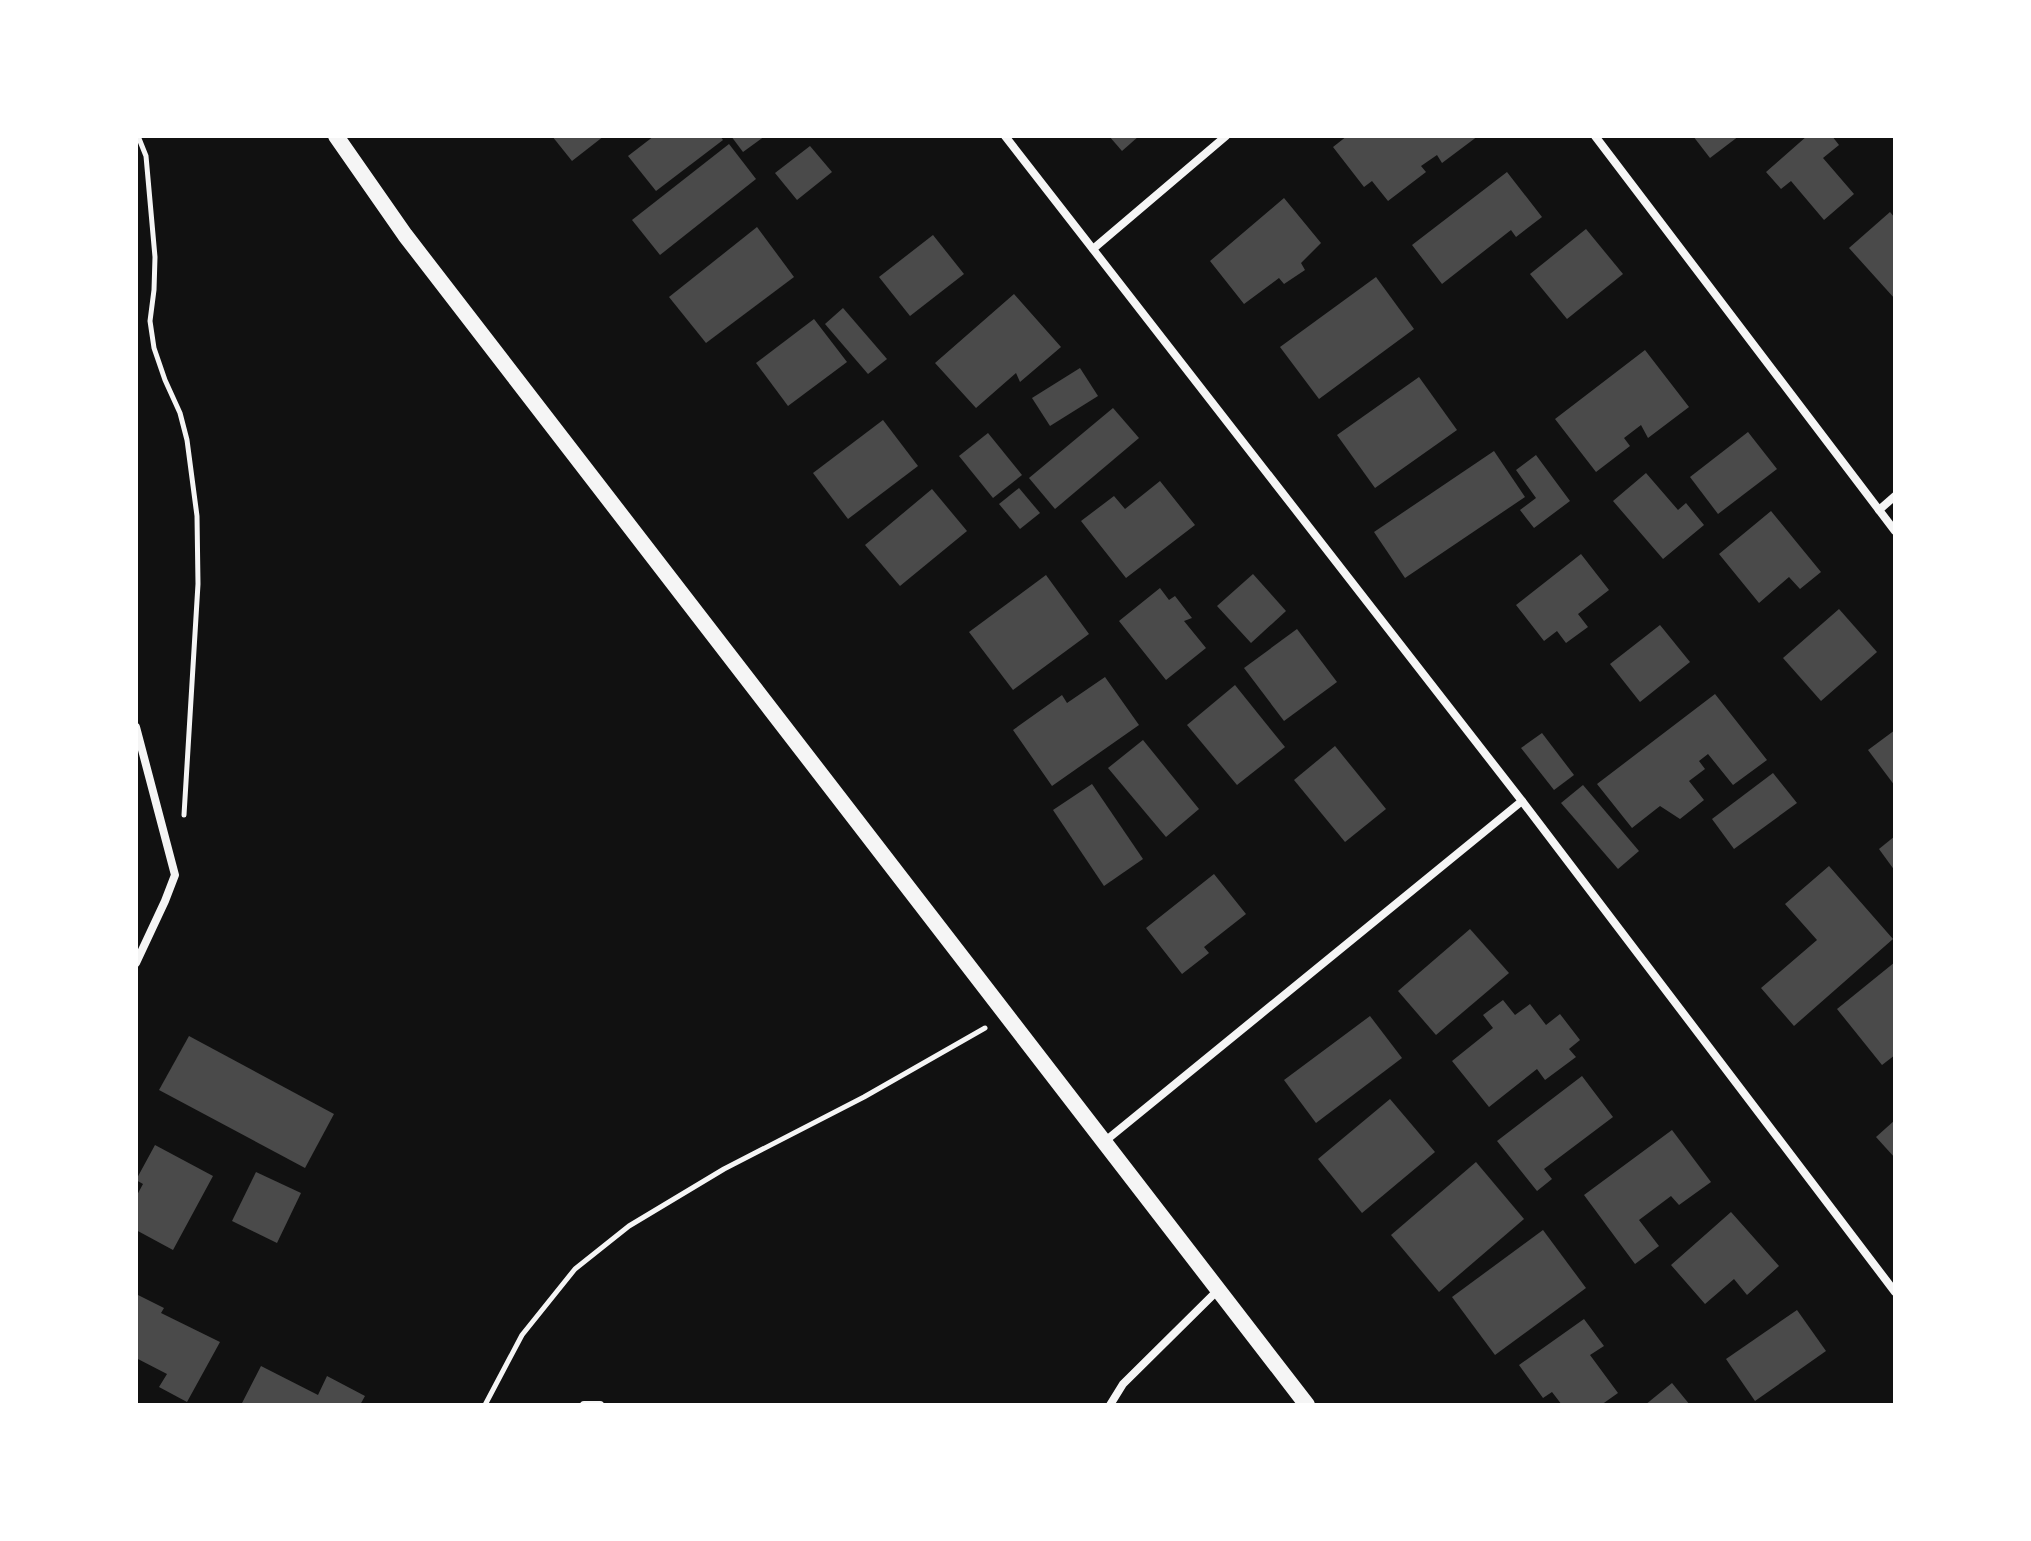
<svg xmlns="http://www.w3.org/2000/svg" width="2031" height="1541" font-family="Montserrat,sans-serif">
	<style>
		.building { fill: #4a4a4a }
		.lines { fill: none; stroke-linecap: round; stroke-linejoin: round }
		.path { stroke: #f5f5f5; stroke-width: 5 }
		.minor { stroke: #f5f5f5; stroke-width: 8 }
		.secondary { stroke: #f5f5f5; stroke-width: 16 }
	</style>
	<rect width="100%" height="100%" fill="#111"/>
	<g class="building">
		<path d="M552,136H604L572,161Z"/>
		<path d="M654,136H720L723,140L656,191L628,156Z"/>
		<path d="M731,136H765L743,152Z"/>
		<path d="M1109,136H1139L1122,151Z"/>
		<path d="M1347,136H1478L1442,163L1437,155L1421,166L1426,172L1388,201L1372,181L1364,187L1333,147Z"/>
		<path d="M1693,136H1739L1710,158Z"/>
		<path d="M1807,136H1832L1839,145L1823,158L1854,194L1824,220L1791,181L1781,189L1766,172Z"/>
		<path d="M729,144L756,179L660,255L632,220Z"/>
		<path d="M810,146L832,172L797,200L775,173Z"/>
		<path d="M1507,172L1542,217L1516,237L1511,230L1442,284L1412,245Z"/>
		<path d="M1284,198L1321,243L1301,263L1305,270L1284,284L1279,278L1244,304L1210,261Z"/>
		<path d="M1890,212L1895,218V299L1849,248Z"/>
		<path d="M757,227L794,277L706,343L669,297Z"/>
		<path d="M1586,229L1623,274L1567,319L1530,274Z"/>
		<path d="M933,235L964,274L910,316L879,277Z"/>
		<path d="M1376,277L1414,329L1319,399L1280,347Z"/>
		<path d="M1014,294L1061,347L1020,382L1016,373L976,408L935,363Z"/>
		<path d="M843,308L887,359L868,374L825,324Z"/>
		<path d="M814,319L847,362L788,406L756,363Z"/>
		<path d="M1645,350L1689,407L1648,438L1641,425L1624,438L1630,446L1596,472L1555,419Z"/>
		<path d="M1080,368L1098,396L1050,426L1032,398Z"/>
		<path d="M1419,377L1457,430L1375,488L1337,435Z"/>
		<path d="M1113,408L1139,438L1055,509L1029,478Z"/>
		<path d="M883,420L918,466L848,519L813,473Z"/>
		<path d="M1748,432L1777,469L1718,514L1690,477Z"/>
		<path d="M988,433L1022,475L993,498L959,456Z"/>
		<path d="M1494,451L1525,497L1405,578L1374,532Z"/>
		<path d="M1536,455L1570,501L1534,528L1520,510L1536,498L1516,470Z"/>
		<path d="M1646,473L1678,510L1686,503L1704,525L1663,559L1613,501Z"/>
		<path d="M1160,481L1195,525L1126,578L1081,521L1114,496L1125,509Z"/>
		<path d="M1019,488L1040,513L1020,529L999,504Z"/>
		<path d="M932,489L967,531L900,586L865,545Z"/>
		<path d="M1771,511L1821,572L1800,589L1789,577L1759,603L1719,554Z"/>
		<path d="M1581,554L1609,590L1578,614L1588,627L1566,643L1557,631L1544,641L1516,605Z"/>
		<path d="M1253,574L1286,611L1251,643L1217,606Z"/>
		<path d="M1046,575L1089,634L1013,690L969,632Z"/>
		<path d="M1160,588L1169,600L1175,596L1192,618L1184,621L1206,648L1166,680L1119,621Z"/>
		<path d="M1839,609L1877,652L1821,701L1783,658Z"/>
		<path d="M1660,625L1690,662L1640,702L1610,664Z"/>
		<path d="M1297,629L1337,682L1284,721L1244,668Z"/>
		<path d="M1105,677L1139,725L1052,786L1013,730L1062,695L1067,703Z"/>
		<path d="M1235,685L1285,747L1237,785L1187,725Z"/>
		<path d="M1715,694L1767,760L1733,785L1708,754L1699,761L1705,769L1689,781L1704,800L1680,819L1660,806L1632,828L1597,784Z"/>
		<path d="M1895,730V786L1868,750Z"/>
		<path d="M1542,733L1574,775L1554,790L1521,748Z"/>
		<path d="M1143,740L1199,809L1166,837L1108,768Z"/>
		<path d="M1335,746L1386,809L1345,842L1294,780Z"/>
		<path d="M1773,773L1797,803L1734,849L1712,819Z"/>
		<path d="M1092,784L1143,859L1104,886L1053,810Z"/>
		<path d="M1583,785L1639,851L1618,869L1561,803Z"/>
		<path d="M1895,836V871L1879,849Z"/>
		<path d="M1829,866L1893,939L1794,1026L1761,988L1817,940L1785,904Z"/>
		<path d="M1214,874L1246,914L1204,947L1209,953L1182,974L1146,928Z"/>
		<path d="M1470,929L1509,973L1436,1035L1398,991Z"/>
		<path d="M1895,962V1055L1882,1065L1837,1009Z"/>
		<path d="M1503,1000L1515,1015L1530,1004L1546,1025L1560,1014L1580,1040L1569,1049L1576,1057L1545,1080L1537,1069L1489,1107L1452,1061L1493,1028L1483,1015Z"/>
		<path d="M1370,1016L1402,1058L1316,1123L1284,1080Z"/>
		<path d="M189,1036L334,1114L305,1168L159,1090Z"/>
		<path d="M1582,1076L1613,1117L1544,1169L1552,1179L1537,1191L1497,1141Z"/>
		<path d="M1390,1099L1435,1152L1362,1213L1318,1159Z"/>
		<path d="M1895,1120V1158L1876,1137Z"/>
		<path d="M1672,1130L1711,1182L1679,1205L1671,1196L1639,1220L1659,1246L1635,1264L1584,1195Z"/>
		<path d="M155,1145L213,1176L173,1250L136,1230V1197L143,1184L136,1180Z"/>
		<path d="M1476,1162L1524,1219L1439,1292L1391,1235Z"/>
		<path d="M256,1172L301,1193L277,1243L232,1221Z"/>
		<path d="M1731,1212L1779,1266L1747,1295L1734,1279L1705,1304L1671,1265Z"/>
		<path d="M1543,1230L1586,1288L1495,1355L1452,1297Z"/>
		<path d="M136,1294L164,1308L161,1313L220,1342L187,1402L159,1387L167,1374L136,1358Z"/>
		<path d="M1797,1310L1826,1351L1755,1401L1726,1359Z"/>
		<path d="M1584,1319L1604,1346L1590,1355L1618,1393L1601,1405H1562L1552,1392L1543,1398L1519,1365Z"/>
		<path d="M261,1366L318,1395L327,1376L365,1396L360,1405H241Z"/>
		<path d="M1672,1383L1690,1405H1645Z"/>
	</g>
	<g class="lines">
		<g class="path">
			<path d="M138,136L146,156L155,257L154,290L150,321L154,348L165,380L180,413L187,440L197,516L198,584L184,815"/>
			<path d="M485,1405L522,1335L575,1269L629,1226L724,1169L864,1097L985,1028"/>
		</g>
		<g class="minor">
			<path d="M1005,136L1522,801L1895,1292"/>
			<path d="M1595,136L1895,531"/>
			<path d="M1093,249L1226,136"/>
			<path d="M1879,510L1895,496"/>
			<path d="M136,727L175,875L165,901L136,963"/>
			<path d="M1104,1142L1522,801"/>
			<path d="M584,1405H600"/>
			<path d="M1110,1405L1123,1384L1218,1290"/>
		</g>
		<path class="secondary" d="M336,136L405,235L1307,1405"/>
	</g>
	<rect width="2031" height="1541" fill="none" stroke="#ffffff" stroke-width="276"/>
</svg>
